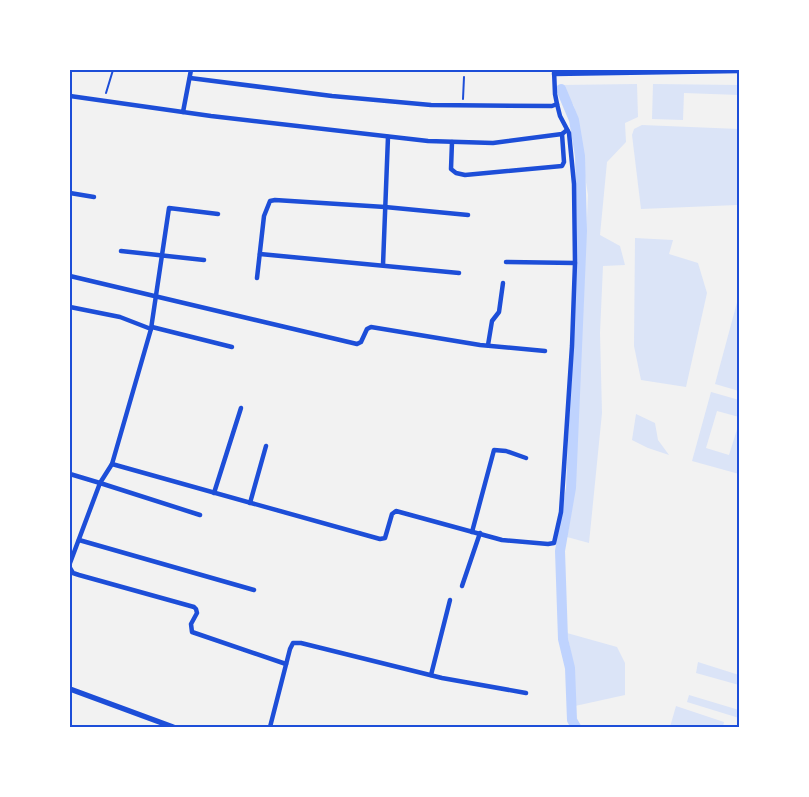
<svg xmlns="http://www.w3.org/2000/svg" width="809" height="797" font-family="'Noto Serif',serif">
	<style>
		.green { fill: #dbe4f7 }
		.lines { fill: none; stroke-linecap: round; stroke-linejoin: round }
		.canal { stroke: #bfd3fe; stroke-width: 10 }
		.path { stroke: #1d4ed8; stroke-width: 2 }
		.minor { stroke: #1d4ed8; stroke-width: 4.5 }
		.tertiary { stroke: #1d4ed8; stroke-width: 5.5 }
		.neatline { fill: none; stroke: #1d4ed8; stroke-width: 2 }
	</style>
	<rect width="100%" height="100%" fill="#f2f2f2"/>
	<g class="green">
		<path d="M637,84L638,117L625,123L626,142L607,162L600,235L620,246L625,265L603,266L600,333L602,413L589,543L567,537L575,490L588,195L574,106L561,85Z"/>
		<path d="M653,84L739,85V95L684,93L683,120L652,119Z"/>
		<path d="M642,125L739,129V187L737,205L641,209L632,135L634,129Z"/>
		<path d="M635,238L673,240L669,254L698,263L707,293L686,387L641,380L634,346Z"/>
		<path d="M739,295V391L715,384Z"/>
		<path d="M711,392L739,400V417L717,411L706,448L729,455L739,423V474L692,461Z"/>
		<path d="M636,414L655,423L658,440L669,455L648,448L632,440Z"/>
		<path d="M567,633L617,647L625,663V695L575,706L574,669Z"/>
		<path d="M698,662L739,675V685L696,673Z"/>
		<path d="M689,695L739,710V718L687,702Z"/>
		<path d="M676,706L724,722L723,727H670Z"/>
	</g>
	<g class="lines">
		<path class="canal" d="M561,89L574,120L580,156L582,231L571,488L560,551L563,639L570,668L572,720L576,727"/>
		<g class="path">
			<path d="M106,93L113,70"/>
			<path d="M463,99L464,77"/>
		</g>
		<g class="minor">
			<path d="M554,74L739,71"/>
			<path d="M190,78L332,96L431,105L552,106L557,104"/>
			<path d="M70,96L211,116L428,141L493,143L562,134L567,130"/>
			<path d="M183,112L191,70"/>
			<path d="M452,142L451,169L456,173L465,175L562,166L564,162L562,134"/>
			<path d="M70,193L94,197"/>
			<path d="M121,251L204,260"/>
			<path d="M260,254L459,273"/>
			<path d="M506,262L575,263"/>
			<path d="M383,265L388,137"/>
			<path d="M70,276L357,344L361,342L367,329L371,327L480,345L545,351"/>
			<path d="M257,278L264,216L270,201L275,200L385,207L468,215"/>
			<path d="M70,307L120,317L151,329"/>
			<path d="M152,327L232,347"/>
			<path d="M488,345L492,321L499,312L503,283"/>
			<path d="M112,464L380,539L385,538L392,514L396,511L502,540L548,544L554,543L561,512L572,346L575,263L574,184L569,133L560,116L557,104L555,94L554,70"/>
			<path d="M70,474L100,483L112,464L151,329L169,208L218,214"/>
			<path d="M214,493L241,408"/>
			<path d="M250,503L266,446"/>
			<path d="M472,532L494,450L506,451L526,458"/>
			<path d="M79,540L254,590"/>
			<path d="M70,563L100,483L200,515"/>
			<path d="M70,568L73,573L79,575L194,607L196,609L197,613L191,624L192,632L286,664"/>
			<path d="M462,586L480,533"/>
			<path d="M431,675L450,600"/>
			<path d="M270,727L290,649L293,643H301L442,678L526,693"/>
		</g>
		<path class="tertiary" d="M70,689L173,727"/>
	</g>
	<rect width="809" height="797" fill="none" stroke="#ffffff" stroke-width="142"/>
	<rect x="71" y="71" width="667" height="655" class="neatline"/>
</svg>
